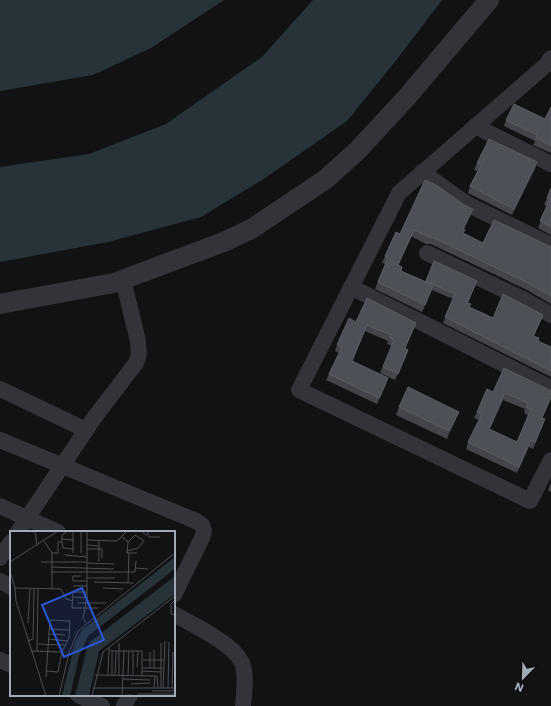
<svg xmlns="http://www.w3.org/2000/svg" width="551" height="706" font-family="Poppins,sans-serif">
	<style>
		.water { fill: #273339 }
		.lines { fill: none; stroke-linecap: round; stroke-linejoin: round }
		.minor { stroke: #333439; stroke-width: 16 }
		.tertiary { stroke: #333439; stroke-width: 20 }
		.wall { fill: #43454a; fill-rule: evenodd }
		.shaded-wall { fill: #2b2c30 }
		.building { fill: #4d5056; stroke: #5b5e65; fill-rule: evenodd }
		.inset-road { fill: none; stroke: #4c4f55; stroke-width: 1 }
		.view { fill: #2a57d5; fill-opacity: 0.15; stroke: #2a57d5; stroke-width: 2 }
		.inset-edge { fill: none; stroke: #a2aab6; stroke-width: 2 }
	</style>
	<rect width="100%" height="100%" fill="#121214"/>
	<g class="water">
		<path d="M0,0H224L151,48L93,75L0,91Z"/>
		<path d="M313,0H442L394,63L347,121L265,178L201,217L108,242L0,262V167L89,154L166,124L263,56Z"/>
	</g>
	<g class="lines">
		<g class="minor">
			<path d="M551,58L547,64L399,193L299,390L530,501L551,460"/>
			<path d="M475,126L551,164"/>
			<path d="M422,172L467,204L551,245"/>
			<path d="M427,253L523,299L551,315"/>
			<path d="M351,287L551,388"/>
			<path d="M0,389L86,430"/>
			<path d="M0,440L196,521L202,525L204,531L202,538L174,595"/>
			<path d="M0,506L58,532"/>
			<path d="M18,532L94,418L136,363L139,354L138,341L123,279"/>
			<path d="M0,558L11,542"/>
			<path d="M0,581L11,587"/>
			<path d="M174,614C193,625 233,643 242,663C247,675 244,693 243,706"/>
			<path d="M0,660L11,665"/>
			<path d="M78,695L102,706"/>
			<path d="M124,706L130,695"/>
		</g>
		<path class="tertiary" d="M0,304L114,283L226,241L253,228L326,179L357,151L407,97L489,0"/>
	</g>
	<g class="wall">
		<path d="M551,107V153L533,145L535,141L504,126L506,120L545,119Z"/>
		<path d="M537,162L535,169L512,215L468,193L470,186L478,171L474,170L477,163Z"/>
		<path d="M551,188V235L538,228L547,206L544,205Z"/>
		<path d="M464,205L470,216L464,229L465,230L463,233L483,243L551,247V304L527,290L431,244H426L411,236L398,266L401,271L425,282L434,261L475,286L468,303L470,307L493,318L543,315L534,336L538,341L551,347V377L443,323L453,299L432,290L422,312L375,289L385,264L382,263L385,256L400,234Z"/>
		<path d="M356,322L416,323L405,348L406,356L395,380L380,373L392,346L387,344L388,341L365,331L352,361L388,378L386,385L377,404L326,380L329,374L339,353L335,351L337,345Z"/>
		<path d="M493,392L551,398L542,418L543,425L533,449L529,447L517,473L466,449L468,442L479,420L474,418L477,412ZM503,400L525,409L524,413L528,415L517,442L490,429Z"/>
		<path d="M399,407L456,419L447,439L396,415Z"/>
		<path d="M551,483V492L548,490Z"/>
	</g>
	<g class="shaded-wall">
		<path d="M537,162L535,169L512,215L514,209Z"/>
		<path d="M473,209L470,216L461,236L463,229Z"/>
		<path d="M388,378L386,385L377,404L379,398Z"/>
		<path d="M505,393L503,400L487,435L489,429Z"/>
		<path d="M459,412L456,419L447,439L449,431Z"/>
		<path d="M531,440L529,447L517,473L519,467Z"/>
	</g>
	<g class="building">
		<path d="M514,104L545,119L551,107V146L536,138L537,135L506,120Z"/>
		<path d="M489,139L537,162L514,209L470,186L481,165L477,163Z"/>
		<path d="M425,180L436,185L464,205L473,209L463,229L465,230L463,233L483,243L494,220L551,247V296L530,284L434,238L429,237L414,230L398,265L402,267L401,271L433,285L425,305L378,282L388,258L385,256L396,232L400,234Z"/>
		<path d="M551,188V227L540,221L550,199L547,198Z"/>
		<path d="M434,261L477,281L467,303L471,304L469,307L493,318L503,294L543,315L533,336L539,338L538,341L551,347V371L445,317L455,294L426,281Z"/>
		<path d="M367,298L416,323L405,348L408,350L398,374L383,367L394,340L390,338L391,335L367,325L352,361L388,378L379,398L329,374L342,347L337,345L349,318L356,322Z"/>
		<path d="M504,368L551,391V397L542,418L545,419L535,442L531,440L519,467L468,442L482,414L477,412L487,389L493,392ZM505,393L528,403L526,407L531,409L517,442L489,429Z"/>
		<path d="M408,387L459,412L449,431L399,407Z"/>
	</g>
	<g transform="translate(10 531)">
		<rect width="165" height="165" fill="#121214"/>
		<path d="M165,26V37L156,45L78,105L69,125L60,165H52L65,111L72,99ZM165,45V63L89,120L79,165H65L77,117L81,110Z" fill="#273339"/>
		<path class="inset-road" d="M25,0L27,14M131,0L136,4L140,0M138,3L139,6H150M112,6L118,11L117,22H127M52,9V4L58,0M77,9L107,10L117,0M34,10L42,22V58M77,14L89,15M63,18L53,17L52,11V8L63,9M77,18H92V27M117,20L128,17L134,10L125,4L118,11M42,22H48V11H52M63,22V0M71,22V0M55,24L77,26M89,30V9M0,31L48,0M31,31H77M77,32L104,33M41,36L104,38M125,37L138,38M0,40L5,57L6,70L36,165M41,41H77M77,41H125L126,30M71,45H63V50H77M77,47H105M84,51L124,52M118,52L119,22M63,55H77M5,57L51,58L56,68L63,70M93,57L113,58M77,61H63L62,77H88M63,66L77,67M165,69L161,73V83L165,84M68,72H96M18,92L20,58M76,92L73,87L77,67V0M39,98L59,99M39,103L55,104M38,108L58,110M18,110L23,108L24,58M28,113L55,114M97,117L102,120H132V145M21,120L52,121M27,120L28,58M133,129H153M127,136L128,120M132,137H153M140,137V121M144,137V119M132,140L151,141M85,144L147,145L148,157M98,144L99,119M102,144V120M105,144L106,120M109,144V112M118,144L119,120M123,144V120M36,146L39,102L40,89L60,90L59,107L52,121L48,141L37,140M113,148L140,149M121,153L140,152M83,157H165M144,157L145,145M151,157V112M153,157L155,110M158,157L159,111M162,157L163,121M142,160H165M127,163H165M49,165L59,122L68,100L165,22M82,165L93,121L165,65M96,165L123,164M112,165L114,120"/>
		<path class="view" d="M72,57L94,109L54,126L32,74Z"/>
		<rect width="165" height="165" class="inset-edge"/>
	</g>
	<g transform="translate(523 678) rotate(203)" stroke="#0d0d0f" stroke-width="3" paint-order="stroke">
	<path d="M0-3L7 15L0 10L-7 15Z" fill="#a2aab6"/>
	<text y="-6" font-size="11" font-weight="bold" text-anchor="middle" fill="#a2aab6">N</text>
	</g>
</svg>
